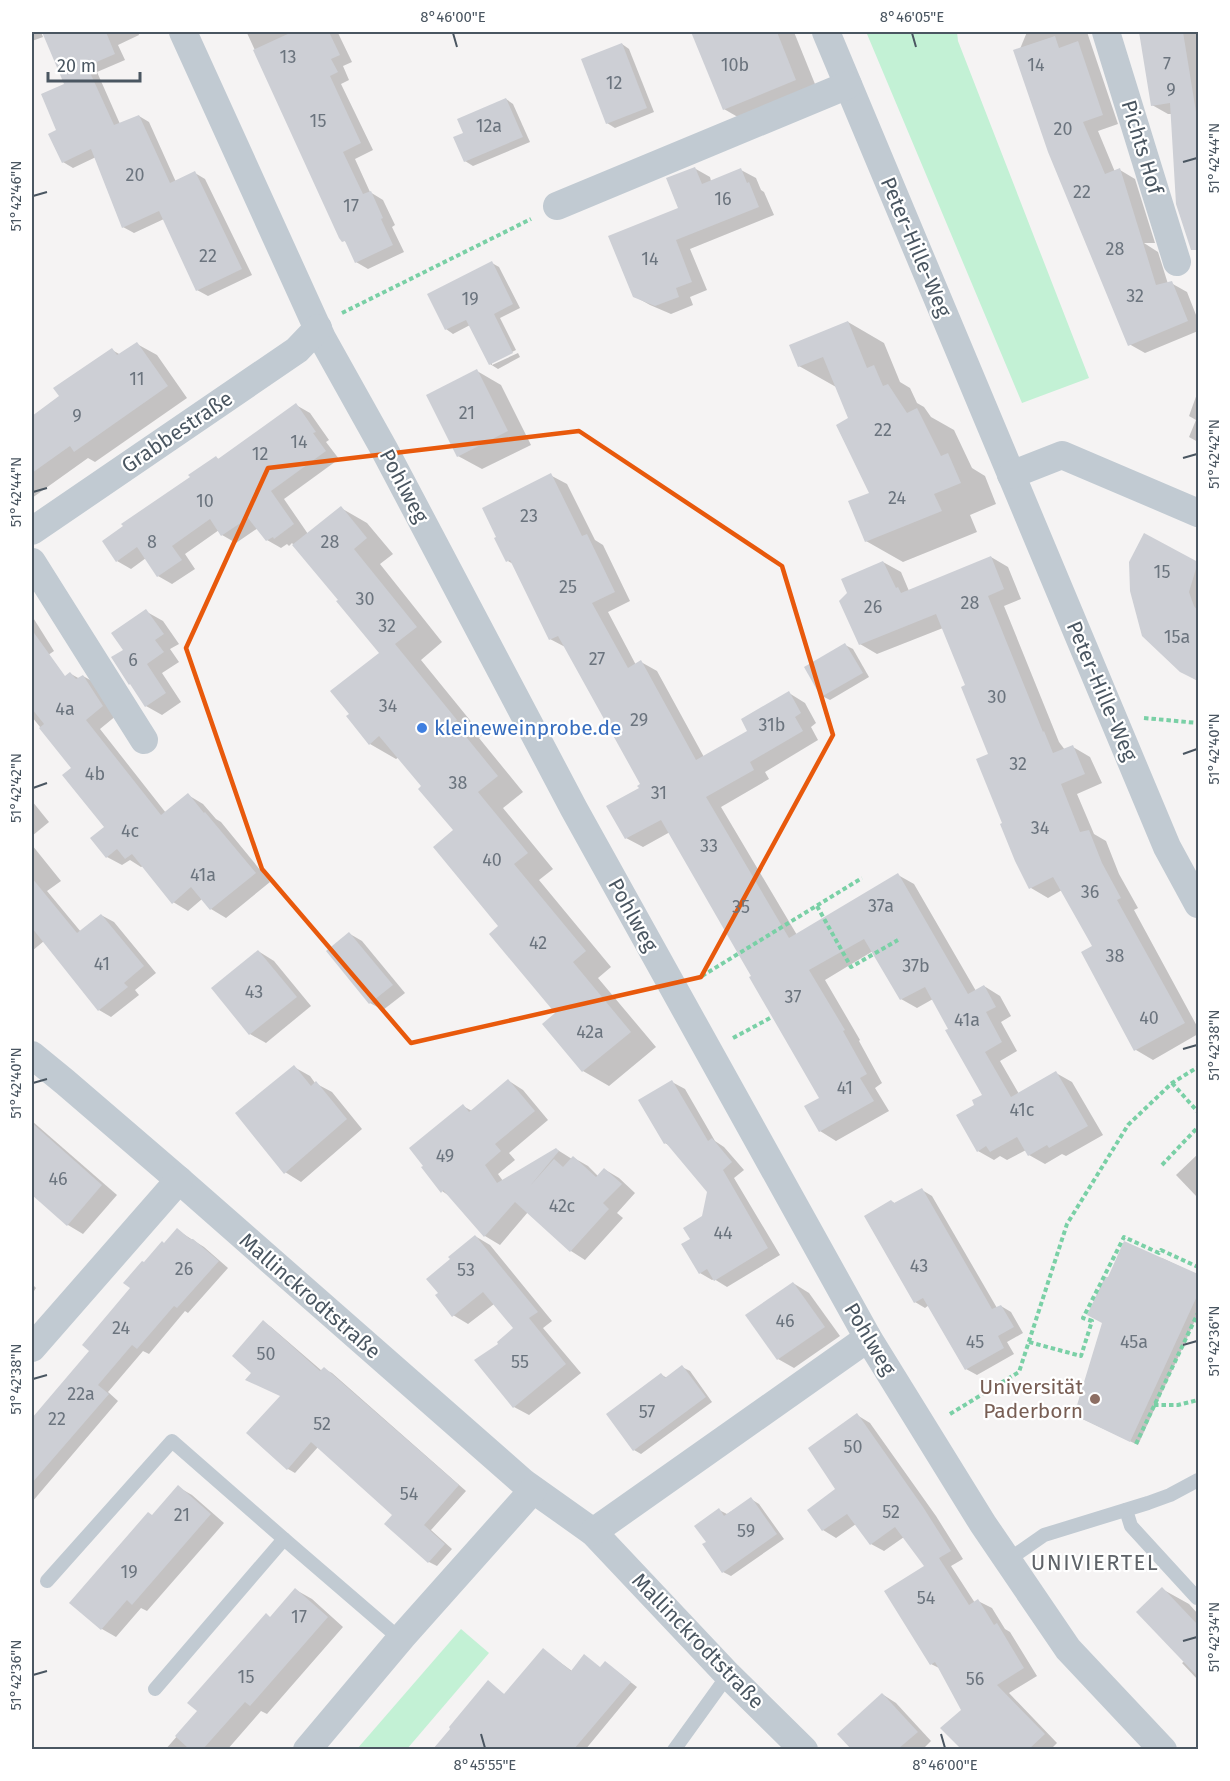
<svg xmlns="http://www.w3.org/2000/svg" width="1230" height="1781" font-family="'Fira Sans',sans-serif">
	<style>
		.green { fill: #c3f1d5 }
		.shadow { fill: #0003 }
		.building { fill: #cdcfd5 }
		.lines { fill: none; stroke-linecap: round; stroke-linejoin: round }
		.path { stroke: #7ad0a6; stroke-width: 4; stroke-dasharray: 4.5 3; stroke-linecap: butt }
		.service { stroke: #c1cad2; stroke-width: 14 }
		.minor { stroke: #c1cad2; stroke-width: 28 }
		.marked { fill: none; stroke: #e8590c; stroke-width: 4.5; stroke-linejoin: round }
		.ticks { fill: none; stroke: #4a5661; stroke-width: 2 }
		.shop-dot { fill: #3f7fe0; stroke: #fff; stroke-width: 2 }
		.education-dot { fill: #8d6e63; stroke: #fff; stroke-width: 2 }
		.labels { text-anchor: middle; stroke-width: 4.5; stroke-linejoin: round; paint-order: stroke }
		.number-label { font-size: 18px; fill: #6b747e }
		.street-label { font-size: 21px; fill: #4a5661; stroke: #fff }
		.shop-label { font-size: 21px; fill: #366cbe; stroke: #fff; text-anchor: start }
		.education-label { font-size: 21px; fill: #785e54; stroke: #fff; text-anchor: end }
		.neighbourhood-label { font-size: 22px; letter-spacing: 1.5px; fill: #5f6368; stroke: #fff }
		.neatline { fill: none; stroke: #4a5661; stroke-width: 2 }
		.ticks-label { font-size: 15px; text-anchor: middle; fill: #4a5661 }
	</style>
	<rect width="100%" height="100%" fill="#f5f3f3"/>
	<g class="green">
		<path d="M875,32H957L958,41L1089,378L1022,403L867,34Z"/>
		<path d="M461,1629L489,1653L407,1749H357Z"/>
	</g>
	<g class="shadow">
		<path d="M32,32H41L43,37L32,41Z"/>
		<path d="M59,32H138L139,35L118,45L125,60L97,72L120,124L139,116L149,122L176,182L195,173L205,179L252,275L208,296L197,290L164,219L134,233L123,227L96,157L73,168L63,162L58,131L66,85L46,37Z"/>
		<path d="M243,32H336L338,33L352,62L343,66L349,80L341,84L373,150L355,159L370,192L383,200L395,225L392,227L404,252L368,269L356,262L347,243L341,237L247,33Z"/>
		<path d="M693,32H794L819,94L748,123L724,109Z"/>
		<path d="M1027,32H1087L1118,124L1098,131L1115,172L1120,170L1135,179L1155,243H1144L1158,252L1168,284L1171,283L1187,292L1198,320V331L1145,353L1129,344L1017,56Z"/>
		<path d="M1140,32H1197L1198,237L1186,230L1172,114H1168L1152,105Z"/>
		<path d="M622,44L629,49L654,112L615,128L607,123Z"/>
		<path d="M506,99L513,104L530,142L473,166L465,161V134Z"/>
		<path d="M694,168L710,177L711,181L741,170L756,178L761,190L764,192L774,215L690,249L707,290L690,297L693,305L671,314L650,305L634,296L680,209Z"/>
		<path d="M492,263L499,267L520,308L500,318L516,350L492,362V365L518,353L520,357L498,369L490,364L470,325L453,334L446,329Z"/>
		<path d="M848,322L884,343L900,382L910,388L917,403L924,407L931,417L954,430L972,468L985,476L996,504L970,515L977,532L903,562L866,541L871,493L850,419L836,387L799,366Z"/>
		<path d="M137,344L157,355L187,398L95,462L88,458L32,498V418L61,397L112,350L121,355Z"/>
		<path d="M477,371L501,385L531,445L482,469L458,456Z"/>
		<path d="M1198,391V442L1189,437L1196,420L1189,416Z"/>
		<path d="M296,405L310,413L329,440L326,442L339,459L284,499L308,534L341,508L367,523L393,554L380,564L442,642L421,660L482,735L479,738L523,792L503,808L553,869L539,880L611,967L598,978L656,1047L609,1086L583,1071L557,1013L500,927L455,830L423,786L399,757L396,759L370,744L381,653L340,600L292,543L289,546L287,544L281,548L267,540L258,528L236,543L222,535L219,530L185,554L195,569L172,584L158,576L146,558L131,569L117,561L192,478L216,458L219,459Z"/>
		<path d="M550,475L567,484L595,540L603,545L630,601L608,612L636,665L641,662L657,671L704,757L749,731L789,693L805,703L816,723L811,727L818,740L765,772L769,779L721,807L797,935L898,875L914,884L976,991L984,986L1000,996L1011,1016L1001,1022L1017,1051L1000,1061L1019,1094L1056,1073L1072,1082L1103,1135L1066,1156L1062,1154L1045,1164L1029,1155L1026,1150L1007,1160L1000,1156L994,1160L978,1151L976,1105L984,1095L950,1029L933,999L917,1008L901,999L873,951L825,980L860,1040L859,1041L882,1083L875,1088L889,1111L836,1141L820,1131L807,1107L822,1099L670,832L643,847L626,838L642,784L567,648L550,639L513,564L508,561Z"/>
		<path d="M1144,535L1198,564V681L1181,671Z"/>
		<path d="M991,557L1008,567L1021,599L1004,606L1059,742L1065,750L1073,747L1090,757L1102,783L1077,794L1094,834L1106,841L1119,874L1138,908L1134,910L1198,1028V1034L1153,1060L1136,1050L1094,947L1062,890L1048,898L1031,888L1004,824L990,755L967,686L943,628L877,654L860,644L883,562L901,572L909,591Z"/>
		<path d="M147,612L163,621L179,644L170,649L179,662L162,673L181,702L162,715L146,706L125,650Z"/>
		<path d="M32,616L54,651L32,666Z"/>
		<path d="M845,645L853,649L869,677L830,700L822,696Z"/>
		<path d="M71,674L80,679L83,676L99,685L117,715L100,729L166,813L188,795L203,804L216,819L221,822L270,882L226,918L211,909L202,899L188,911L173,902L143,866L141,867L130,860L122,865L107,857L106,827L73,768L32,717V705Z"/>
		<path d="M32,801L49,822L32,836Z"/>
		<path d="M32,845L61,881L47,891L81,932L101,915L114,922L156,973L135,990L139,995L111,1017L99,1010L44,941L32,951Z"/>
		<path d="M350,934L362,941L405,993L383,1010L370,1003L328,951Z"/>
		<path d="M258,951L274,961L311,1006L266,1043L250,1034L213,988Z"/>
		<path d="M294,1067L310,1076L315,1083L332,1092L362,1129L301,1182L285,1172Z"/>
		<path d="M509,1081L523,1090L548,1120L509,1153L515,1160L498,1174L503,1181L556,1149L572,1159L574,1158L588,1166L598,1176L604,1169L619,1178L635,1193L617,1213L623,1218L585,1260L571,1251L528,1212L500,1245L485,1236L451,1197L442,1191L463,1106L472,1111Z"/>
		<path d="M672,1082L685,1089L715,1141L724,1147L744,1170L734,1178L780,1255L727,1287L714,1279L712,1280L700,1273L692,1240L703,1217L709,1191L672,1147L665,1143Z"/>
		<path d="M32,1121L117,1195L83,1234L68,1225L32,1193Z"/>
		<path d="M1198,1154V1198L1176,1175Z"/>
		<path d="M922,1190L932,1196L997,1308L1001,1306L1011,1312L1023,1333L1007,1342L1014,1354L977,1375L966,1369L929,1305L925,1308L915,1302L891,1201L896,1204Z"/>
		<path d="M177,1230L204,1247L228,1268L188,1313L185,1311L149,1354L143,1351L108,1392L118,1401L32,1502V1421L91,1351L132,1288L144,1263L165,1244Z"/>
		<path d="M475,1236L490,1245L552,1321L543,1328L581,1373L529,1415L514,1407L500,1344L515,1329L494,1304L468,1324L453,1315L452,1259Z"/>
		<path d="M1162,1258L1198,1275V1314L1138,1445L1083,1419L1104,1323Z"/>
		<path d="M793,1283L809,1293L840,1336L794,1368L778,1359Z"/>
		<path d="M32,1284L36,1288L32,1294Z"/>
		<path d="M264,1322L271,1327L322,1371L324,1369L332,1373L466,1491L431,1530L452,1549L437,1566L429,1562L386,1524L394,1515L318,1447L295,1473L288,1469L281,1396L254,1373Z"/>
		<path d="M682,1367L690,1371L712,1402L641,1454L634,1450L662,1375L667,1378Z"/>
		<path d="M857,1415L870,1423L936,1516L963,1559L951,1566L975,1603L978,1601L992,1608L1005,1629L1010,1632L1037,1676L1009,1693L1057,1743L1050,1750H963L942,1728L963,1710L941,1669L931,1664L926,1567L904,1537L884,1551L871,1544L856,1524L836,1538L823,1530L837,1490Z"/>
		<path d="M178,1487L192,1495L224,1523L147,1611L141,1608L116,1637L102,1629L71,1602L153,1516Z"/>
		<path d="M751,1499L759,1504L784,1539L731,1576L723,1572L708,1542L719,1510L727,1514Z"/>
		<path d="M1162,1589L1189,1604L1198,1614V1680L1182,1663L1185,1661Z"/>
		<path d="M296,1590L312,1599L343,1627L267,1714L261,1711L227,1750H165L199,1711L271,1618Z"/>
		<path d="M543,1650L572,1671L601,1668L606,1663L637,1687L585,1750H434L488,1682L505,1695Z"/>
		<path d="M882,1694L896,1703L931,1741L922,1750H849Z"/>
	</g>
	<g class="building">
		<path d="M42,32H106L115,54L87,66L114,125L139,115L170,183L195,171L242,269L196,291L159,211L122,228L91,149L62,163L48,134L56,130L41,94L64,84Z"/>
		<path d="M292,32H329L340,55L331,59L338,72L330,76L361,143L343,152L363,194L371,191L383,218L381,219L393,245L355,263L345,241L342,242L339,238L253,50Z"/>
		<path d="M691,32H777L796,80L723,110Z"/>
		<path d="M1139,32H1183L1198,124V250H1191L1176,204L1170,103L1151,106Z"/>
		<path d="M1055,36L1059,48L1078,41L1103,115L1083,122L1105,174L1120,168L1156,285L1172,281L1188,321L1128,346L1048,152L1013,50Z"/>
		<path d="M622,43L647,108L606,124L581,59Z"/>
		<path d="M506,98L523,137L464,162L453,137L463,133L457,119Z"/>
		<path d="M695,167L702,184L741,168L747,183L749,182L759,207L676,240L692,282L676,288L679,297L655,306L633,297L608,236L678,208L666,178Z"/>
		<path d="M492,261L513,304L494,314L513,353L489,365L466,320L445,330L427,294Z"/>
		<path d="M848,321L867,368L874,365L883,386L888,384L907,413L917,408L941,456L948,453L961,483L934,494L942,511L865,542L848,501L869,493L836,425L848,418L823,357L798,367L789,345Z"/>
		<path d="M137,342L168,386L74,452L70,446L32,473V416L59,396L53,388L112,348L117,355Z"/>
		<path d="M477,369L508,431L457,457L426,395Z"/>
		<path d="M296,403L316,432L313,433L326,451L271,491L294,524L274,539L273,537L266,541L248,518L221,536L210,519L172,546L182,560L157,577L137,547L116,562L102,541L123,526L121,524L190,477L188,475L216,456L218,459Z"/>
		<path d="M551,473L582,536L587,534L615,592L592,603L628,668L641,660L696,760L747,731L741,719L789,691L801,713L795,717L803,731L750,762L754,770L706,797L789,938L898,873L968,994L984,985L996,1007L986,1012L1002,1042L985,1052L1011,1097L1056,1071L1088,1126L1049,1148L1047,1145L1028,1156L1017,1137L990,1152L986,1146L977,1152L956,1115L974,1105L972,1100L982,1095L945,1030L948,1029L925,987L900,1000L864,939L809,970L845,1030L843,1031L867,1074L860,1078L874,1101L819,1132L804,1106L819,1098L749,977L751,976L744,964L661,820L625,839L606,806L639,788L637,786L640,784L558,636L549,640L510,560L506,562L494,538L496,537L482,508Z"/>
		<path d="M341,506L367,538L354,549L417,627L395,644L457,720L454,722L498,776L478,792L528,853L514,864L586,951L573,962L631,1032L582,1072L542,1024L555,1013L489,934L498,926L433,847L453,830L418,789L421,786L379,736L369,745L346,716L349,714L330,691L379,653L336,601L338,600L292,545Z"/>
		<path d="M1144,533L1198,562L1189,592L1194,606L1198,611V681L1180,672L1142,636L1130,591L1129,562Z"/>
		<path d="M991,556L1004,589L988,596L1043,732L1044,731L1053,753L1073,745L1085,774L1061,784L1080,832L1089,830L1102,863L1121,898L1117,900L1185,1023L1134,1051L1081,952L1092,946L1053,877L1029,889L1015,861L1000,824L1002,823L976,759L988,754L961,687L965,685L936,614L859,645L839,601L847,593L841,579L883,561L896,588L898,587L901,593Z"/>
		<path d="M146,609L164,634L155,640L164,652L147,664L166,693L145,707L130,684L129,685L111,657L123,650L111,633Z"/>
		<path d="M32,630L65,676L70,672L76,679L83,675L103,706L86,720L161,815L188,793L204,813L205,812L256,873L210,910L191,887L172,904L132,854L125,859L117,849L106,858L90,838L104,827L62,775L71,768L39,728L44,724L32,709Z"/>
		<path d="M845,643L863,673L821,697L804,667Z"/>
		<path d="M32,878L77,933L101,914L144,966L124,983L128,987L98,1011L32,928Z"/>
		<path d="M349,932L393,985L369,1004L326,951Z"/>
		<path d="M258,950L297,997L249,1035L211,988Z"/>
		<path d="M294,1065L311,1086L316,1081L347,1119L284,1174L235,1113Z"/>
		<path d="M508,1079L535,1111L495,1144L501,1151L485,1165L497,1183L556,1148L559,1151L530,1186L554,1159L563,1167L573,1156L596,1177L604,1168L622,1184L603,1203L609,1209L570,1252L515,1202L484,1237L443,1190L441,1193L421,1167L423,1166L409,1148L463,1104L469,1112Z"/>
		<path d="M672,1080L708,1141L712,1138L732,1162L723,1170L768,1248L714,1281L707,1269L699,1274L681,1244L690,1239L683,1228L702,1216L707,1192L666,1143L664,1144L638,1100Z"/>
		<path d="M32,1123L102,1185L67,1226L32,1195Z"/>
		<path d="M922,1188L992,1309L1001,1305L1014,1327L998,1336L1004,1348L965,1370L923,1298L914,1303L864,1216L891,1200L894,1203Z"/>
		<path d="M177,1228L190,1239H193L219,1261L177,1308L174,1306L137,1349L132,1345L98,1385L109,1394L32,1483V1418L89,1351L82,1345L130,1288L123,1283L142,1261L144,1262L162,1241L164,1243Z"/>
		<path d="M475,1235L538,1312L529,1318L566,1364L513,1408L474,1360L498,1344L497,1342L513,1328L483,1292L452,1317L435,1295L438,1293L426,1279L450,1259L448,1257Z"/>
		<path d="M1124,1241L1198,1274V1294L1130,1442L1074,1415L1102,1323L1087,1315L1105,1277H1108Z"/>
		<path d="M793,1282L825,1327L777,1360L745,1315Z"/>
		<path d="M263,1320L320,1371L324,1367L459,1485L424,1525L445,1544L428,1563L384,1524L392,1515L311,1442L287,1470L246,1433L280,1396L245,1380L251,1373L232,1356Z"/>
		<path d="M682,1365L706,1397L633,1451L606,1414L661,1373L665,1378Z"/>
		<path d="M857,1413L923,1507L951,1551L939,1558L969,1605L978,1599L994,1625L997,1623L1024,1668L997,1685L1045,1734L1029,1749H961L940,1728L961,1710L935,1662L930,1665L884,1591L924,1566L895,1527L870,1545L847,1514L822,1531L807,1510L835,1489L808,1448Z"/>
		<path d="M178,1485L211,1514L132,1605L127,1600L101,1630L69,1603L148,1512L152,1515Z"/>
		<path d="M751,1497L777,1534L722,1573L702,1544L706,1542L694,1526L719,1508L724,1516Z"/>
		<path d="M1162,1587L1198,1625V1677L1136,1612Z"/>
		<path d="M295,1588L328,1617L250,1706L245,1702L203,1749H189L175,1736L197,1711L187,1703L266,1613L270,1617Z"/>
		<path d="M543,1648L571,1671L584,1654L600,1667L605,1661L631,1682L574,1749H433L450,1729L449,1727L488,1680L504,1694Z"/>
		<path d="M882,1693L918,1732L898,1749H851L837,1734Z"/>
	</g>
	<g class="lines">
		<g class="path">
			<path d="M342,313L531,219"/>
			<path d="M1144,718L1198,723"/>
			<path d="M817,906L851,967L898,940"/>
			<path d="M702,976L862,878"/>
			<path d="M733,1038L772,1017"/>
			<path d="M1172,1083L1198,1112"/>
			<path d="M1162,1165L1198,1127"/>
			<path d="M1029,1342L1081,1356L1092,1321L1083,1318L1124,1237L1159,1253L1161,1250L1198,1267"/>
			<path d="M1154,1405H1178L1198,1400"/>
			<path d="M950,1414L1019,1372L1067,1224L1128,1125L1172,1083L1198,1067"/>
			<path d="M1136,1444L1198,1313"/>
		</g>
		<g class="service">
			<path d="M1126,1510L1131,1526L1197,1598"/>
			<path d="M1008,1560L1044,1535L1148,1503L1170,1495L1198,1480"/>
			<path d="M47,1581L172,1441L284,1539L392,1632L402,1637"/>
			<path d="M155,1689L284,1539"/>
			<path d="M674,1750L728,1675"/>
		</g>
		<g class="minor">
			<path d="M183,32L322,338L384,449L574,809L868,1338L983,1524L1068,1649L1163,1750"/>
			<path d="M826,32L1167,847L1198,904"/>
			<path d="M1106,32L1177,262"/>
			<path d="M557,206L848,85"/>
			<path d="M1011,475L1062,455L1198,513"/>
			<path d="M32,531L297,350L318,328"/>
			<path d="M32,562L144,740"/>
			<path d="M32,1055L65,1082L179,1180L524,1483L593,1532L728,1675L804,1750"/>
			<path d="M32,1348L179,1180"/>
			<path d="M593,1532L868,1338"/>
			<path d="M307,1750L402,1637L533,1490"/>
		</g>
	</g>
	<path class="marked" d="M579,431L782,566L833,735L701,977L411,1043L262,869L186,648L268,468Z"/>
	<path class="ticks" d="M453,33L457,47M912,33L916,47M1183,162L1197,158M33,196L47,192M1183,458L1197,454M33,492L47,488M1183,754L1197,749M33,788L47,783M1183,1049L1197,1045M33,1083L47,1079M1183,1345L1197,1341M33,1379L47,1375M1183,1641L1197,1637M33,1675L47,1671M481,1734L485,1748M941,1734L945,1748"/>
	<circle class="shop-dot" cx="422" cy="728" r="6"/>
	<circle class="education-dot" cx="1095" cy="1399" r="6"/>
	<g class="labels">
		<g class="number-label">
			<text x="288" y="63">13</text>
			<text x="1167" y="70">7</text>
			<text x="735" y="71">10b</text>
			<text x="1036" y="71">14</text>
			<text x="614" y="89">12</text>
			<text x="1171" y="96">9</text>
			<text x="318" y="127">15</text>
			<text x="489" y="132">12a</text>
			<text x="1063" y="135">20</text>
			<text x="135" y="181">20</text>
			<text x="1082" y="198">22</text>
			<text x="723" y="205">16</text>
			<text x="351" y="212">17</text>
			<text x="1115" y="255">28</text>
			<text x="208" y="262">22</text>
			<text x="650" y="265">14</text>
			<text x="1135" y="302">32</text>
			<text x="470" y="305">19</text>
			<text x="137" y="385">11</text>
			<text x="467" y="419">21</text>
			<text x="77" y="422">9</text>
			<text x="883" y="436">22</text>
			<text x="299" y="448">14</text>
			<text x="260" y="460">12</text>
			<text x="897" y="504">24</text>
			<text x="205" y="507">10</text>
			<text x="529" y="522">23</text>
			<text x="152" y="548">8</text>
			<text x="330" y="548">28</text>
			<text x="1162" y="578">15</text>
			<text x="568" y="593">25</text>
			<text x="365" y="605">30</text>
			<text x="970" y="609">28</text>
			<text x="873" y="613">26</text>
			<text x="387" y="632">32</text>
			<text x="1177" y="643">15a</text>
			<text x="597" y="665">27</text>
			<text x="133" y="666">6</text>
			<text x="997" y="703">30</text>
			<text x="388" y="712">34</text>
			<text x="65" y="715">4a</text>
			<text x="639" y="726">29</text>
			<text x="772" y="731">31b</text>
			<text x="1018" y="770">32</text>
			<text x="95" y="780">4b</text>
			<text x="458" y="789">38</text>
			<text x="659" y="799">31</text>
			<text x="1040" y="834">34</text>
			<text x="130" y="837">4c</text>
			<text x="709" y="852">33</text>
			<text x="492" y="866">40</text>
			<text x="203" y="881">41a</text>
			<text x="1090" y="898">36</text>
			<text x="881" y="912">37a</text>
			<text x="741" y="913">35</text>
			<text x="538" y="949">42</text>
			<text x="1115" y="962">38</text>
			<text x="102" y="970">41</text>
			<text x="916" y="972">37b</text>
			<text x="254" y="998">43</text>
			<text x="793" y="1003">37</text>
			<text x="1149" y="1024">40</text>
			<text x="967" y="1026">41a</text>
			<text x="590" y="1038">42a</text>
			<text x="845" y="1094">41</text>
			<text x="1022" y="1116">41c</text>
			<text x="445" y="1162">49</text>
			<text x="58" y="1185">46</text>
			<text x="562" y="1212">42c</text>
			<text x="723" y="1239">44</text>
			<text x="919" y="1272">43</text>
			<text x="184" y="1275">26</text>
			<text x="466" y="1276">53</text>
			<text x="785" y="1327">46</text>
			<text x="121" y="1334">24</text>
			<text x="975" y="1348">45</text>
			<text x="1134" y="1348">45a</text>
			<text x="266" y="1360">50</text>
			<text x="520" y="1368">55</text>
			<text x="81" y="1400">22a</text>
			<text x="647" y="1418">57</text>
			<text x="57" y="1425">22</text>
			<text x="322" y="1430">52</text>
			<text x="853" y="1453">50</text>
			<text x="409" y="1500">54</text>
			<text x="891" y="1518">52</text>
			<text x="182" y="1521">21</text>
			<text x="746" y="1537">59</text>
			<text x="129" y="1578">19</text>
			<text x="926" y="1604">54</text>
			<text x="299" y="1623">17</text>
			<text x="246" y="1683">15</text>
			<text x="975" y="1685">56</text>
		</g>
		<g class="street-label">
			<text transform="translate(1142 147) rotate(73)" y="7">Pichts Hof</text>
			<text transform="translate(916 247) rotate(67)" y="7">Peter-Hille-Weg</text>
			<text transform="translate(177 432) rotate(-34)" y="7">Grabbestraße</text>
			<text transform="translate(404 486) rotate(62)" y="7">Pohlweg</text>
			<text transform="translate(1102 691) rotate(67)" y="7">Peter-Hille-Weg</text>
			<text transform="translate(633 915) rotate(61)" y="7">Pohlweg</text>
			<text transform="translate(310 1296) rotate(41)" y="7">Mallinckrodtstraße</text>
			<text transform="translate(870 1339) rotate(59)" y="7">Pohlweg</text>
			<text transform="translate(698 1641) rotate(46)" y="7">Mallinckrodtstraße</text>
		</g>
		<g class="shop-label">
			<text x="434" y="735">kleineweinprobe.de</text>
		</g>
		<g class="education-label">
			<text x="1083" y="1394">Universität<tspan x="1083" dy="24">Paderborn</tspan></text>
		</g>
		<g class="neighbourhood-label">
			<text x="1095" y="1570">UNIVIERTEL</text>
		</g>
	</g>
	<rect width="1230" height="1781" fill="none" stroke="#ffffff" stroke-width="66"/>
	<path d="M48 72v9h92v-9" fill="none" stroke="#4a5661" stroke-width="3"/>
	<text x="57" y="72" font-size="18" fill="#4a5661" stroke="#ffffff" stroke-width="4.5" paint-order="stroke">20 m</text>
	<rect x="33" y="33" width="1164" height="1715" class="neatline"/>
	<g class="ticks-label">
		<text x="453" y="22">8°46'00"E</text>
		<text x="912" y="22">8°46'05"E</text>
		<text transform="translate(1214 158) rotate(-90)" y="5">51°42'44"N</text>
		<text transform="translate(16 196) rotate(-90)" y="5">51°42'46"N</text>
		<text transform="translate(1214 454) rotate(-90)" y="5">51°42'42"N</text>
		<text transform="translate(16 492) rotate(-90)" y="5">51°42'44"N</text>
		<text transform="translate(1214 749) rotate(-90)" y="5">51°42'40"N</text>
		<text transform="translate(16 788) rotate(-90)" y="5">51°42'42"N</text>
		<text transform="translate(1214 1045) rotate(-90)" y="5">51°42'38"N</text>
		<text transform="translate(16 1083) rotate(-90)" y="5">51°42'40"N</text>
		<text transform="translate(1214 1341) rotate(-90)" y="5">51°42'36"N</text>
		<text transform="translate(16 1379) rotate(-90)" y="5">51°42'38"N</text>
		<text transform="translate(1214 1637) rotate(-90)" y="5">51°42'34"N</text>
		<text transform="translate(16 1675) rotate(-90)" y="5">51°42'36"N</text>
		<text x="485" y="1770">8°45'55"E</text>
		<text x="945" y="1770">8°46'00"E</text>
	</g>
</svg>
